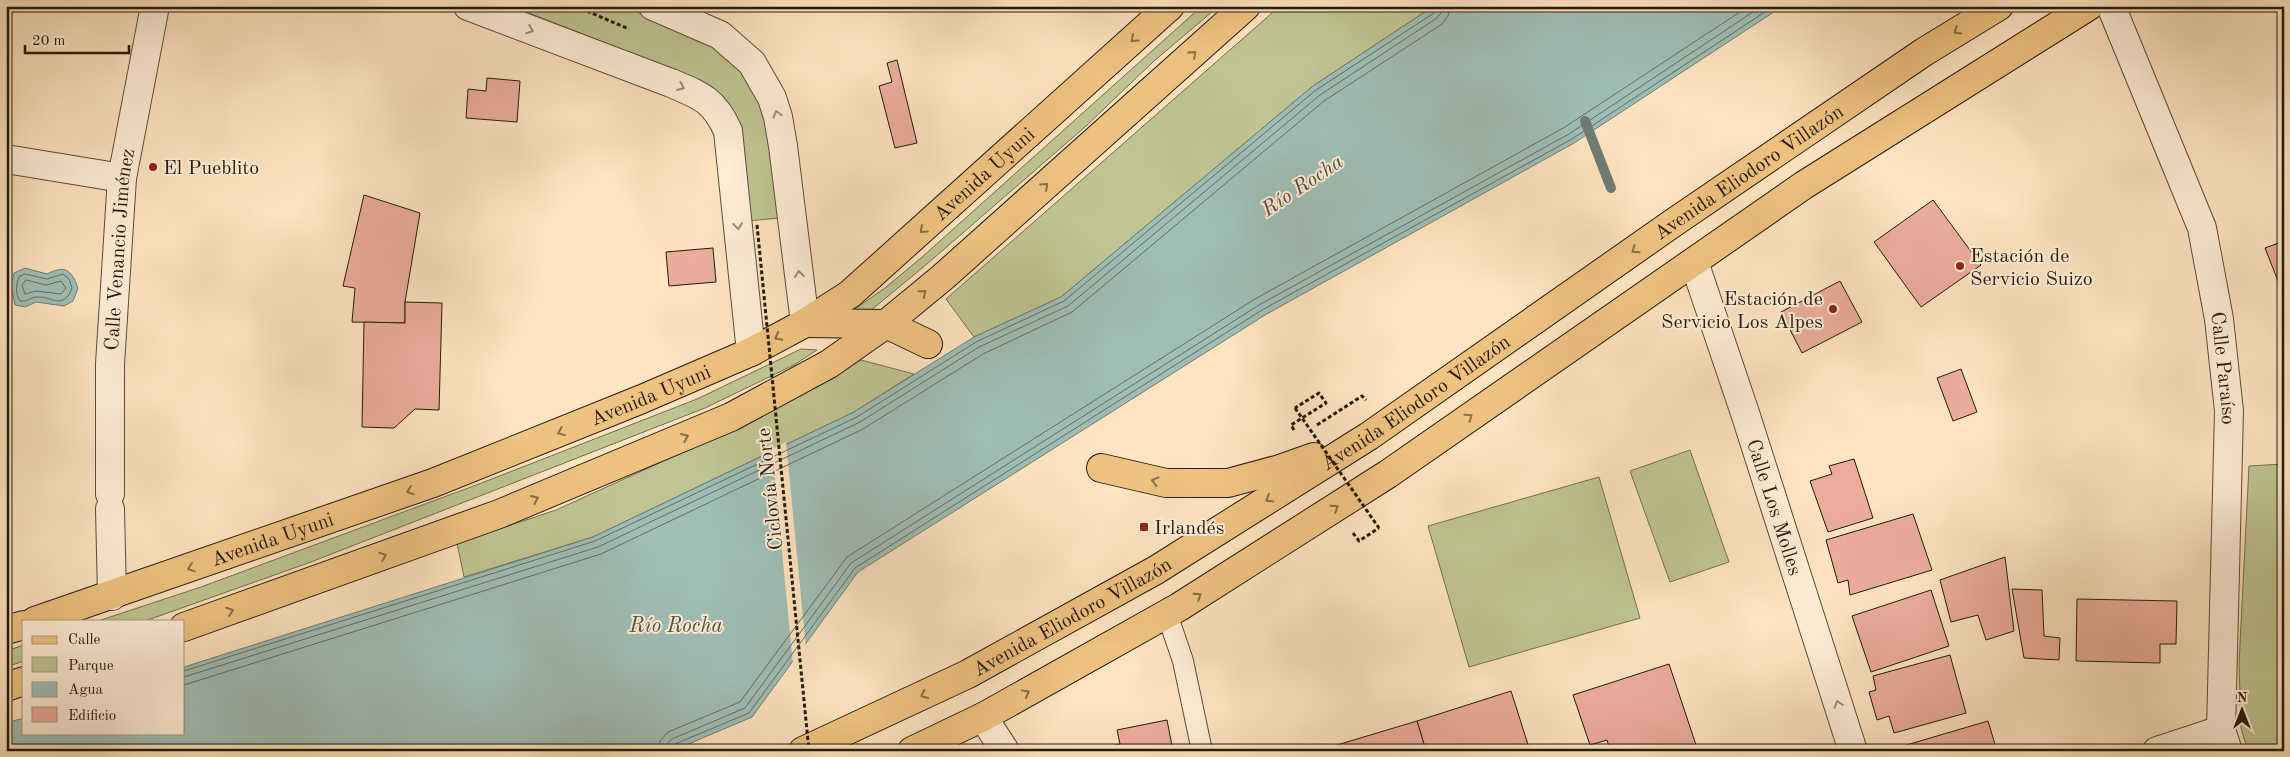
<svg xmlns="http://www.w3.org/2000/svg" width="2290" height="757" font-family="'Old Standard TT',serif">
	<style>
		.green { fill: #bfc492; stroke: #726f4f }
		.water { fill: #9fbeb6; stroke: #6e7c72 }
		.pier { fill: #fde3c0 }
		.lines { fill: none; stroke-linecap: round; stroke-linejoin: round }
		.shore { stroke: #626c61; stroke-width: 1 }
		.stream { stroke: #6e7c72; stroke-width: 10 }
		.building { fill: #ebac9b; stroke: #241a0c }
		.service-casing { stroke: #5a4c39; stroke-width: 22 }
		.minor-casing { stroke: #5a4c39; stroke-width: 30 }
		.primary-casing { stroke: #241a0c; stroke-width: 30 }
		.trunk-casing { stroke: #241a0c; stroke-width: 30 }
		.path { stroke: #241a0c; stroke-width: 3; stroke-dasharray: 4 2.5; stroke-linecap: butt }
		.service { stroke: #feedd6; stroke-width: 20 }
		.minor { stroke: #feedd6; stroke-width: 28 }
		.primary { stroke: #eec280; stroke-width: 28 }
		.trunk { stroke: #eec280; stroke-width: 28 }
		.path-bridge { stroke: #241a0c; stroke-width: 3; stroke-dasharray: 4 2.5; stroke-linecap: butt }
		.oneway { stroke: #9c8e7b }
		.oneway2 { stroke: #896e46 }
		.poi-dot { fill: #8f2418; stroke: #feedd6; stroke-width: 2 }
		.labels { text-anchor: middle; stroke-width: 4; stroke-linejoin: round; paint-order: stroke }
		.poi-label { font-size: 20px; fill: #241a0c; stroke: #feedd6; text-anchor: start }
		.street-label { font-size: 20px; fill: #241a0c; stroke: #feedd6 }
		.water-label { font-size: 21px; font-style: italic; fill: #4f5348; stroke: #feedd6 }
	</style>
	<rect width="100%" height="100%" fill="#fde3c0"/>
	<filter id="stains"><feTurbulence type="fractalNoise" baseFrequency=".004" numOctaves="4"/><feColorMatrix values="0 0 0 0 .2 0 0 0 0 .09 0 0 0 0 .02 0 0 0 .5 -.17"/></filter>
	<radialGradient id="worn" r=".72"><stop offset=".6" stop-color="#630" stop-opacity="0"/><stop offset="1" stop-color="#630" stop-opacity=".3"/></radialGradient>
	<g class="green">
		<path d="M511,6H623L723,50L749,75L768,112L779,218L748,221L712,88L693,77Z"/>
		<path d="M1202,6H1219L1154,61L1085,127L927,264L870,311H852L885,288L921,258Z"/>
		<path d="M1280,6H1434L1313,86L1061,297L974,337L946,299Z"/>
		<path d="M801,349L817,350L794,365L705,408L311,562L145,621H98L201,587L479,484L697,399Z"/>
		<path d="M861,360L914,374L854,412L593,537L464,577L457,543L556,510L756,419Z"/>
		<path d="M1690,450L1729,562L1670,582L1630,471Z"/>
		<path d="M2284,464V751H2248L2241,728L2239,664L2249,466Z"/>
		<path d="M1599,477L1640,618L1469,667L1428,526Z"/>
		<path d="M24,645V661L6,667V651Z"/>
	</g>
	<g class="water">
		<path d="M1434,6H1783L1574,143L1265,315L858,572L752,717L672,751H6V723L24,718V733H184V667L593,537L854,412L974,337L1061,297L1313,86Z"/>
		<path d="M25,268L47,274C65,265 71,269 78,288L73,301L64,306L36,302L25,307L15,305L11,285L14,273Z"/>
	</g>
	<path class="pier" d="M786,442L806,648L793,665L772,449Z"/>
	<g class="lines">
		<g class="shore">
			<path d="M25,274L47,279L63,274L69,279L72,288C63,311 52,296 36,297C30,298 27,302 20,301C15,294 16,285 19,277Z"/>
			<path d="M26,280L46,285L61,281L66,288L61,294L36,291L25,294L22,286Z"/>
			<path d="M184,671L595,541L857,417L976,342L1064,301L1316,90L1434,13L1436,6"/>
			<path d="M184,677L598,547L860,422L979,347L1068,306L1320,95L1437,18L1441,13L1443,6"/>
			<path d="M184,685L601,554L863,429L983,354L1072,312L1324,101L1442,24L1448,16L1450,6"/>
			<path d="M658,751L660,741L668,732L740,702L847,557L1255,299L1565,127L1749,6"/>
			<path d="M666,751L667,744L672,739L745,708L851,563L1259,305L1569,134L1762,6"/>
			<path d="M672,751L675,744L749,713L855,568L1262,310L1572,139L1774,6"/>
		</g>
		<path class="stream" d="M1585,121L1611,188"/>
	</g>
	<g class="building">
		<path d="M897,60L917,143L895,148L879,86L892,82L887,63Z"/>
		<path d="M487,78L520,81L517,122L466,118L468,89L486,91Z"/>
		<path d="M364,195L420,213L405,302V323L352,322L355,288L343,286Z"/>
		<path d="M1933,200L1981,265L1921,307L1874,242Z"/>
		<path d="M2284,241V285L2280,286L2265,248Z"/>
		<path d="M713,248L716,282L669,286L666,252Z"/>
		<path d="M1840,281L1862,322L1802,353L1781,312Z"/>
		<path d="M405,302L442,303L439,410L415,409L394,428L362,427L364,322L405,323Z"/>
		<path d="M1961,369L1977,412L1953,421L1937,378Z"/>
		<path d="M1854,459L1873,518L1828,532L1810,481L1832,474L1829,466Z"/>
		<path d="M1913,514L1932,570L1850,595L1848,580L1838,583L1826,540Z"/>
		<path d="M2005,557L2014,631L1986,640L1978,615L1951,622L1940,580Z"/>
		<path d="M2012,589L2042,590L2044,636L2060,638L2059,660L2024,658Z"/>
		<path d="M1931,590L1949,646L1871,672L1852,616Z"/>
		<path d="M2077,599L2177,601L2176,644H2160V663L2076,661Z"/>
		<path d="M1950,655L1966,713L1894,733L1889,716L1877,720L1869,692L1876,690L1873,676Z"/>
		<path d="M1669,664L1698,751H1624L1623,746L1610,750L1607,740L1590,745L1573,695Z"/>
		<path d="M1511,691L1530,751H1426L1417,721Z"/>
		<path d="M1167,720L1173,751H1087L1120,744L1117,730Z"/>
		<path d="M1417,721L1426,751H1317Z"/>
		<path d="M1988,721L1997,751H1904L1903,746Z"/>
	</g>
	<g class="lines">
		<g class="service-casing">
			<path id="service" d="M1167,614L1183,661L1202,751"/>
		</g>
		<g class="minor-casing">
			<g id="minor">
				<path d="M468,6L671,83C702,96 714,100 728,131L751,352"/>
				<path d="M653,6L720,35L752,63L772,98L778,117L783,146L805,323"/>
				<path id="s1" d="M2111,6L2202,228L2219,319L2229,411L2221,730L2228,751"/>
				<path d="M6,159L122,178"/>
				<path id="s2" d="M1694,262L1745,413L1853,751"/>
				<path id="s3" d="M110,494V364L122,178L155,6"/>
				<path d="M110,509L112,596"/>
				<path d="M983,717L1005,751"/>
				<path d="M2157,751L2221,730"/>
			</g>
		</g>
		<g class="primary-casing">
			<g id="primary">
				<path id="s4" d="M35,621L433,483L642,399L751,352L805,323L850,294L1170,6"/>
				<path d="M184,627L499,514L731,417L829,364L886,324L943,277L1246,6"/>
				<path d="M6,630L24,625"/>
				<path d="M6,687L24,681"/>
			</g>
		</g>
		<g class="trunk-casing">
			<g id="trunk">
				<path d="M805,323L886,324L928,344"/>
				<path d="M1101,468L1166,483H1228L1280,469L1314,457"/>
				<path id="s5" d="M803,751L968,674L1156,570L1369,436L1673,223L1924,52L1999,6"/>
				<path d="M912,751L983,717L1179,607L1388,474L1804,185L2089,6"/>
			</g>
		</g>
		<g class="path">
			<path d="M575,6L629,29"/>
			<path d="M1317,425L1362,396L1366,400"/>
			<path d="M1294,430L1291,425L1326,403L1319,393L1295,408"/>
			<path d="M1353,533L1359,541L1379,528"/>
			<path d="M2284,642V647"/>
		</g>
		<use href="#service" class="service"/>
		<use href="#minor" class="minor"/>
		<use href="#primary" class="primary"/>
		<use href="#trunk" class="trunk"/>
		<g class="path-bridge">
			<path d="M757,225L809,751"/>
			<path d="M1295,408L1379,528"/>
		</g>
	</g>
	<defs><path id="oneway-chevron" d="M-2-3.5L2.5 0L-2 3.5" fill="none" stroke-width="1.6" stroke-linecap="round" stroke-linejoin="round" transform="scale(1.25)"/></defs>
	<g class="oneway">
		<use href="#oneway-chevron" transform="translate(530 30) rotate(21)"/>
		<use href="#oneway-chevron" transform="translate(681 87) rotate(23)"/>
		<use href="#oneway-chevron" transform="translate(777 114) rotate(-106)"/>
		<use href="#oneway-chevron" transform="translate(738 226) rotate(84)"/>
		<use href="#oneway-chevron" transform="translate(799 274) rotate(-97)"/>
		<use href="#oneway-chevron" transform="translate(1838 704) rotate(-108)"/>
	</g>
	<g class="oneway2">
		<use href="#oneway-chevron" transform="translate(1957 31) rotate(149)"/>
		<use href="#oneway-chevron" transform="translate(1134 39) rotate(138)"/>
		<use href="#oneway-chevron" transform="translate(1193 54) rotate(-42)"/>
		<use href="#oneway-chevron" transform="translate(1045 186) rotate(-42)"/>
		<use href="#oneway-chevron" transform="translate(923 230) rotate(138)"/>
		<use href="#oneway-chevron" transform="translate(1635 250) rotate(145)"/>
		<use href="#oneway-chevron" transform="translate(923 293) rotate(-39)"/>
		<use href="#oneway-chevron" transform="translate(778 337) rotate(152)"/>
		<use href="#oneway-chevron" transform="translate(1469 417) rotate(-35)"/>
		<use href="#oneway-chevron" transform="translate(561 432) rotate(158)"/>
		<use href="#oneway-chevron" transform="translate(685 437) rotate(-23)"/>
		<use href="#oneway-chevron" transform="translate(1155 481) rotate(-166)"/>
		<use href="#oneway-chevron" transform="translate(410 491) rotate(161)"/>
		<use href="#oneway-chevron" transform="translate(535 499) rotate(-23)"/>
		<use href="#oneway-chevron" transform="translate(1269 499) rotate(148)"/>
		<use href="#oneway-chevron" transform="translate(1335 508) rotate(-33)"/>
		<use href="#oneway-chevron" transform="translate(383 556) rotate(-20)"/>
		<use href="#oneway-chevron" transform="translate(191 568) rotate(161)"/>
		<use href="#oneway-chevron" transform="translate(1198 596) rotate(-33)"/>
		<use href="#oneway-chevron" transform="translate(230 611) rotate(-20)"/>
		<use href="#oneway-chevron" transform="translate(1026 693) rotate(-29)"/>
		<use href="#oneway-chevron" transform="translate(924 695) rotate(155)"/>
	</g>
	<g class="poi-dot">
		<circle cx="153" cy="167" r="5"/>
		<circle cx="1960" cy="266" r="5"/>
		<circle cx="1833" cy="309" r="5"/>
		<rect x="1139" y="522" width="10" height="10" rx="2.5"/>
	</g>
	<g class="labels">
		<g class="poi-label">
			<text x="163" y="174">El Pueblito</text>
			<text x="1970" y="262">Estación de<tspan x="1970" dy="23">Servicio Suizo</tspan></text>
			<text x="1823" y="305" text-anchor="end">Estación de<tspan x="1823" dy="23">Servicio Los Alpes</tspan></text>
			<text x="1154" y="534">Irlandés</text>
		</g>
		<g class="street-label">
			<text dy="7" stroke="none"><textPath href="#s5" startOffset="1111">Avenida Eliodoro Villazón</textPath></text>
			<text dy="7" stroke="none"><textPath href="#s4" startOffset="1060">Avenida Uyuni</textPath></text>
			<text dy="7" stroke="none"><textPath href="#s3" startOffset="245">Calle Venancio Jiménez</textPath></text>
			<text dy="7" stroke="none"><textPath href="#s1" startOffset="382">Calle Paraíso</textPath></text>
			<text dy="7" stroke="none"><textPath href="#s4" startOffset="656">Avenida Uyuni</textPath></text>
			<text dy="7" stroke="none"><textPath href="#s5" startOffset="706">Avenida Eliodoro Villazón</textPath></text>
			<text transform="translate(769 489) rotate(-96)" y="7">Ciclovía Norte</text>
			<text dy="7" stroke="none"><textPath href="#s2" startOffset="258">Calle Los Molles</textPath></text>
			<text dy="7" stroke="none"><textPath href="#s4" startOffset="251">Avenida Uyuni</textPath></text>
			<text dy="7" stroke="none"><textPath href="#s5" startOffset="301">Avenida Eliodoro Villazón</textPath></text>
		</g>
		<g class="water-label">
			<text transform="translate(1302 185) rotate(-34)" y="7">Río Rocha</text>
			<text x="676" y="632">Río Rocha</text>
		</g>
	</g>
	<rect width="2290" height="757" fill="none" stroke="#fde3c0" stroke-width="25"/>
	<rect x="8" y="8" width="2275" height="742" fill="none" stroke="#241a0c" stroke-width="2.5"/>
	<rect x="12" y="12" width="2265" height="732" fill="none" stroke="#241a0c"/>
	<rect x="22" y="620" width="162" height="115" fill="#feedd6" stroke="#a79985"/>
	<rect x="32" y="636" width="25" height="8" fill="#eec280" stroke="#a79985"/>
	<text x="68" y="644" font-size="15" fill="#241a0c">Calle</text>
	<rect x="32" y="657" width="25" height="15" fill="#bfc492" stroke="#a79985"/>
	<text x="68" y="670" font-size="15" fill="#241a0c">Parque</text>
	<rect x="32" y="682" width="25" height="15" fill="#9fbeb6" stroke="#a79985"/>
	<text x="68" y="694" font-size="15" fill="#241a0c">Agua</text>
	<rect x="32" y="707" width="25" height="15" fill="#ebac9b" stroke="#a79985"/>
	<text x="68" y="720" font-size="15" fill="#241a0c">Edificio</text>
	<g transform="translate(2242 710)" stroke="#feedd6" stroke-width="4" paint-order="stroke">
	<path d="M0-4L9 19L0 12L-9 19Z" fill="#241a0c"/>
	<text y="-8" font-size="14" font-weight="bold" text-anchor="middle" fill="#241a0c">N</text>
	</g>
	<path d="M25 45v8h104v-8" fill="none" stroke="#241a0c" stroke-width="2.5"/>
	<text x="32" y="45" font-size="15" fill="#241a0c" stroke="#feedd6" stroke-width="4" paint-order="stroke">20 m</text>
	<rect width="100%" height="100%" filter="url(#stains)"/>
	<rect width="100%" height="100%" fill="url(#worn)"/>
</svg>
